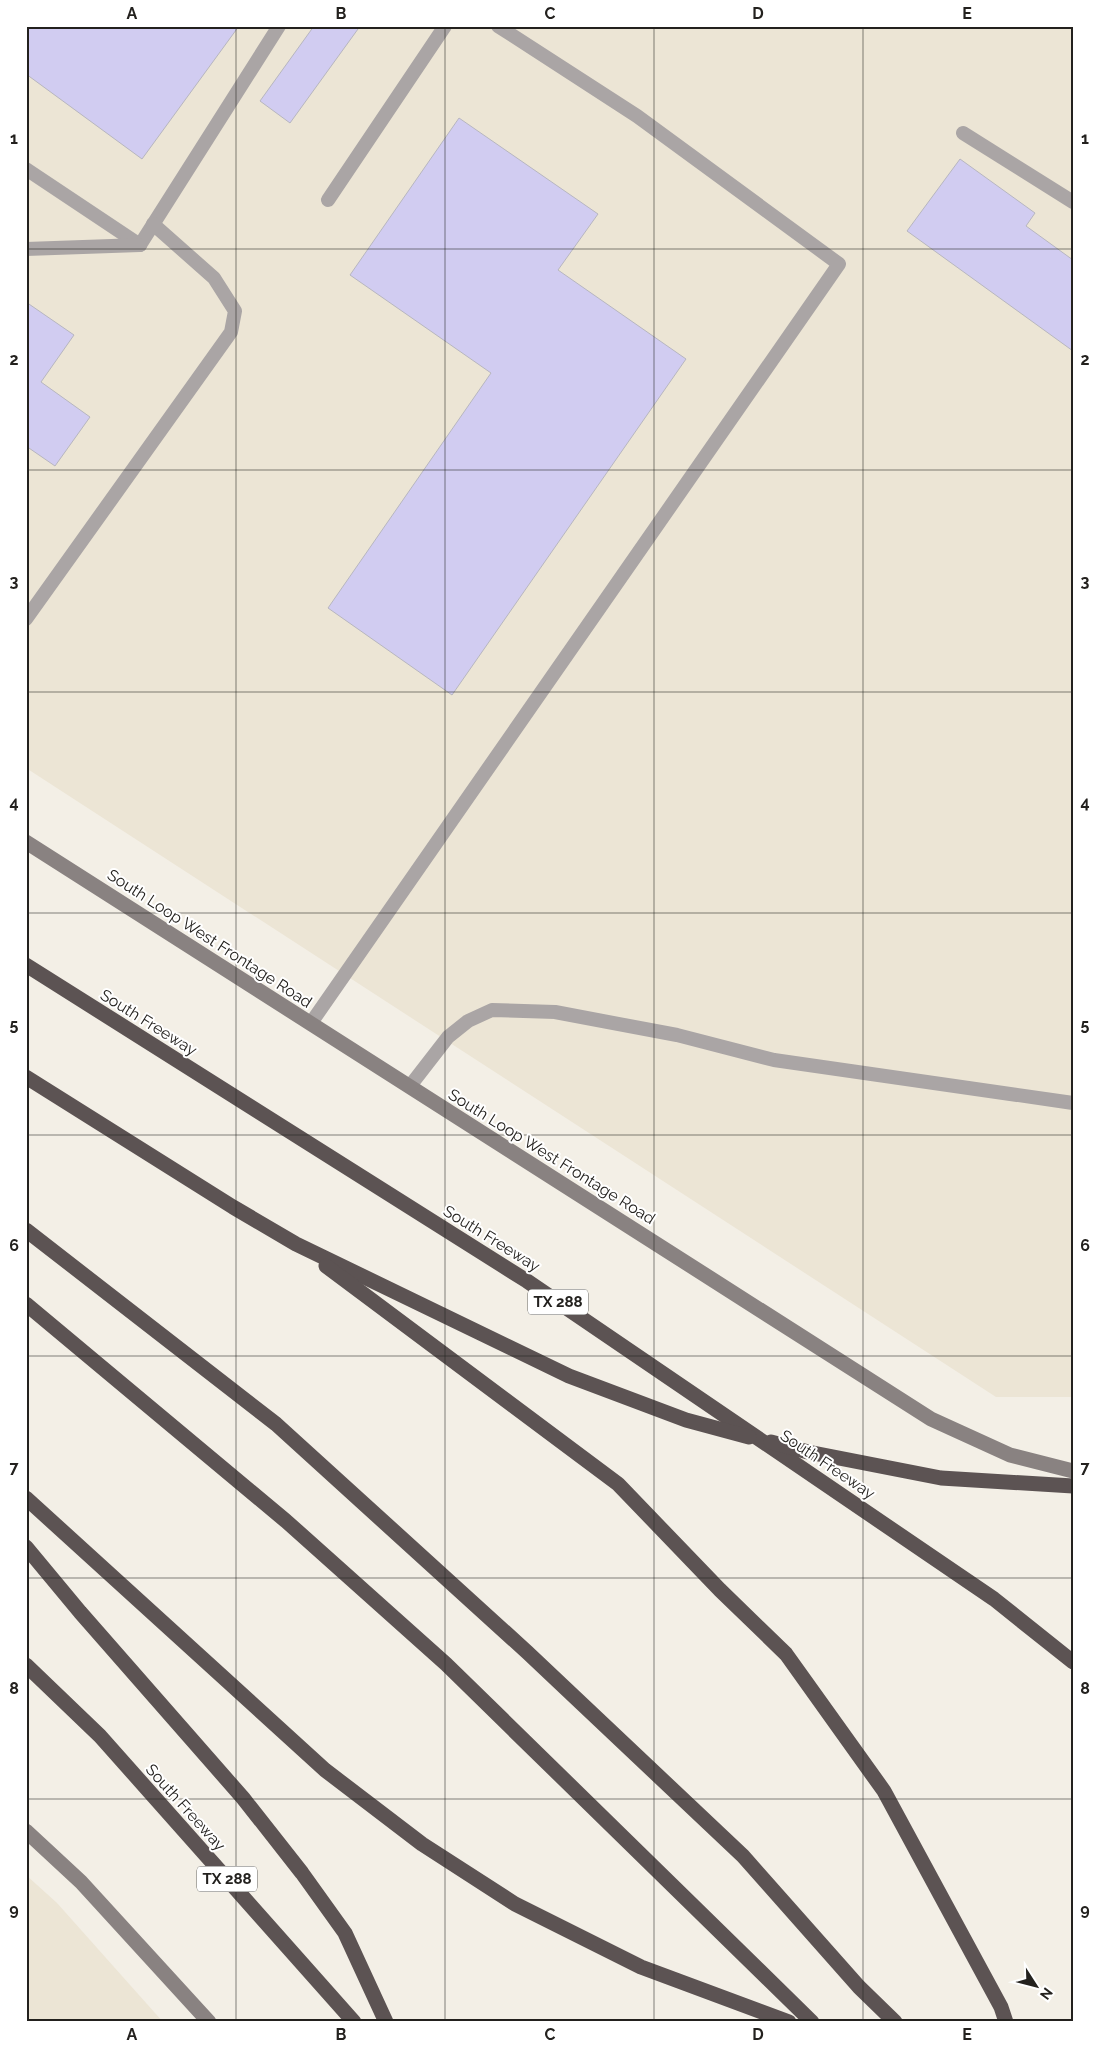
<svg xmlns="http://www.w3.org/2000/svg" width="1099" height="2048" font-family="Raleway,sans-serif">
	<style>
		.built { fill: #ece5d5 }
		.building { fill: #d1ccf1; stroke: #b7b6bf }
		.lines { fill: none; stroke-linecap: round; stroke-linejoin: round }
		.service { stroke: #aaa5a5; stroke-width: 14 }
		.secondary { stroke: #898281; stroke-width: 15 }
		.motorway { stroke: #5c5353; stroke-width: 15 }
		.grid { fill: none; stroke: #23211e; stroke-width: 1; stroke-opacity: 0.55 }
		.labels { text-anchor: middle; stroke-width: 4; stroke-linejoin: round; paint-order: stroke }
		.shield { fill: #fff; stroke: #656462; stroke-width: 1 }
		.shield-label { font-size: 15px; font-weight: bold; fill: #23211e }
		.street-label { font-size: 16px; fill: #23211e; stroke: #fff }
		.neatline { fill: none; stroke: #23211e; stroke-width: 2 }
		.grid-label { font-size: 16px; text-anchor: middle; font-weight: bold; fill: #23211e }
	</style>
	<rect width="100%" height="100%" fill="#f3efe6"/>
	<g class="built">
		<path d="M26,26H1073V1397H996L26,768Z"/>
		<path d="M26,1875L57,1903L163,2022H26Z"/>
	</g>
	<g class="building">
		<path d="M26,26H239L142,159L26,74Z"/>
		<path d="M314,26H354L358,29L290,123L260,101Z"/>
		<path d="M459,118L598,214L558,270L686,359L452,695L328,608L491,373L350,275Z"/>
		<path d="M960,159L1035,213L1026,226L1073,260V351L907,231Z"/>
		<path d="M26,302L74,335L41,382L90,417L55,466L26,446Z"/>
	</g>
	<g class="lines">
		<g class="service">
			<path d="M963,133L1073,202"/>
			<path d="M26,169L140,245"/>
			<path d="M328,200L445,26"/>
			<path d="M140,245L279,26"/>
			<path d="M26,249L140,245"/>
			<path d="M26,619L231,332L235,311L214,278L153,224"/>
			<path d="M311,1023L839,264L637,116L498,26"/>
			<path d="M410,1086L448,1037L468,1021L492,1010L555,1012L677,1035L774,1060L1073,1103"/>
		</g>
		<g class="secondary">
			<path d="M26,842L931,1419L1010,1455L1073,1471"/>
			<path d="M26,1831L81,1882L209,2022"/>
		</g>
		<g class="motorway">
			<path d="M26,965L527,1281L994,1599L1073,1662"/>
			<path d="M26,1077L233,1207L296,1244L569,1376L686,1420L749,1437"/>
			<path d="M26,1230L276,1424L527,1652L743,1856L859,1987L895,2022"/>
			<path d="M326,1266L618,1484L720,1590L786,1654L884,1791L1001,2007L1006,2022"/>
			<path d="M26,1304L286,1521L446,1664L812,2022"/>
			<path d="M771,1442L808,1452L941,1478L1073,1486"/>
			<path d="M26,1498L325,1770L422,1844L515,1904L641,1967L789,2022"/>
			<path d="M26,1547L80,1612L243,1798L302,1873L345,1933L386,2022"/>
			<path d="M26,1665L100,1736L354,2022"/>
		</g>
	</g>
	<path class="grid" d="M236,26V2022M445,26V2022M654,26V2022M863,26V2022M26,249H1073M26,470H1073M26,692H1073M26,913H1073M26,1135H1073M26,1356H1073M26,1578H1073M26,1799H1073"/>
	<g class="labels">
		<g class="shield">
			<rect x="528" y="1289.5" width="60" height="25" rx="4"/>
			<rect x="197" y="1866.5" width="60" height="25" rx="4"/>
		</g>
		<g class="shield-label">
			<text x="558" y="1307">TX 288</text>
			<text x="227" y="1884">TX 288</text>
		</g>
		<g class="street-label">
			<text transform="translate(210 938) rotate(33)" y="6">South Loop West Frontage Road</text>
			<text transform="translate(149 1022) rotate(32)" y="6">South Freeway</text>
			<text transform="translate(552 1156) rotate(32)" y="6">South Loop West Frontage Road</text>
			<text transform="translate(492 1238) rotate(32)" y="6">South Freeway</text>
			<text transform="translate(828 1464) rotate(34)" y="6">South Freeway</text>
			<text transform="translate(186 1807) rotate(48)" y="6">South Freeway</text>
		</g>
	</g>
	<rect width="1099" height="2048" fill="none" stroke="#ffffff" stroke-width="55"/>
	<g transform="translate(1036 1986) rotate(126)" stroke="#ffffff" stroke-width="4" paint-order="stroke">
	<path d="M0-4L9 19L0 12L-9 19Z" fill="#23211e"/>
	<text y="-8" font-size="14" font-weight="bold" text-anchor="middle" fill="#23211e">N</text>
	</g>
	<rect x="28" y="28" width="1044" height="1992" class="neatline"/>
	<g class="grid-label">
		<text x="132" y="19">A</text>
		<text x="341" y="19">B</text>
		<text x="550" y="19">C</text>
		<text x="758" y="19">D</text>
		<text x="967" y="19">E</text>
		<text x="14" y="144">1</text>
		<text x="1085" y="144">1</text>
		<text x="14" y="365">2</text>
		<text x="1085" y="365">2</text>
		<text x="14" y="587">3</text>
		<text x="1085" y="587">3</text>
		<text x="14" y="808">4</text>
		<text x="1085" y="808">4</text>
		<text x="14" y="1030">5</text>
		<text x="1085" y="1030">5</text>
		<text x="14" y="1251">6</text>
		<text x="1085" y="1251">6</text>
		<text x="14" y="1473">7</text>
		<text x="1085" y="1473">7</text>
		<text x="14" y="1694">8</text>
		<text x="1085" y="1694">8</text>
		<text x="14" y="1915">9</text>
		<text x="1085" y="1915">9</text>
		<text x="132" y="2040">A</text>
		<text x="341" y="2040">B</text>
		<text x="550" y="2040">C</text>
		<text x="758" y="2040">D</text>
		<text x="967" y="2040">E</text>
	</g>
</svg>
